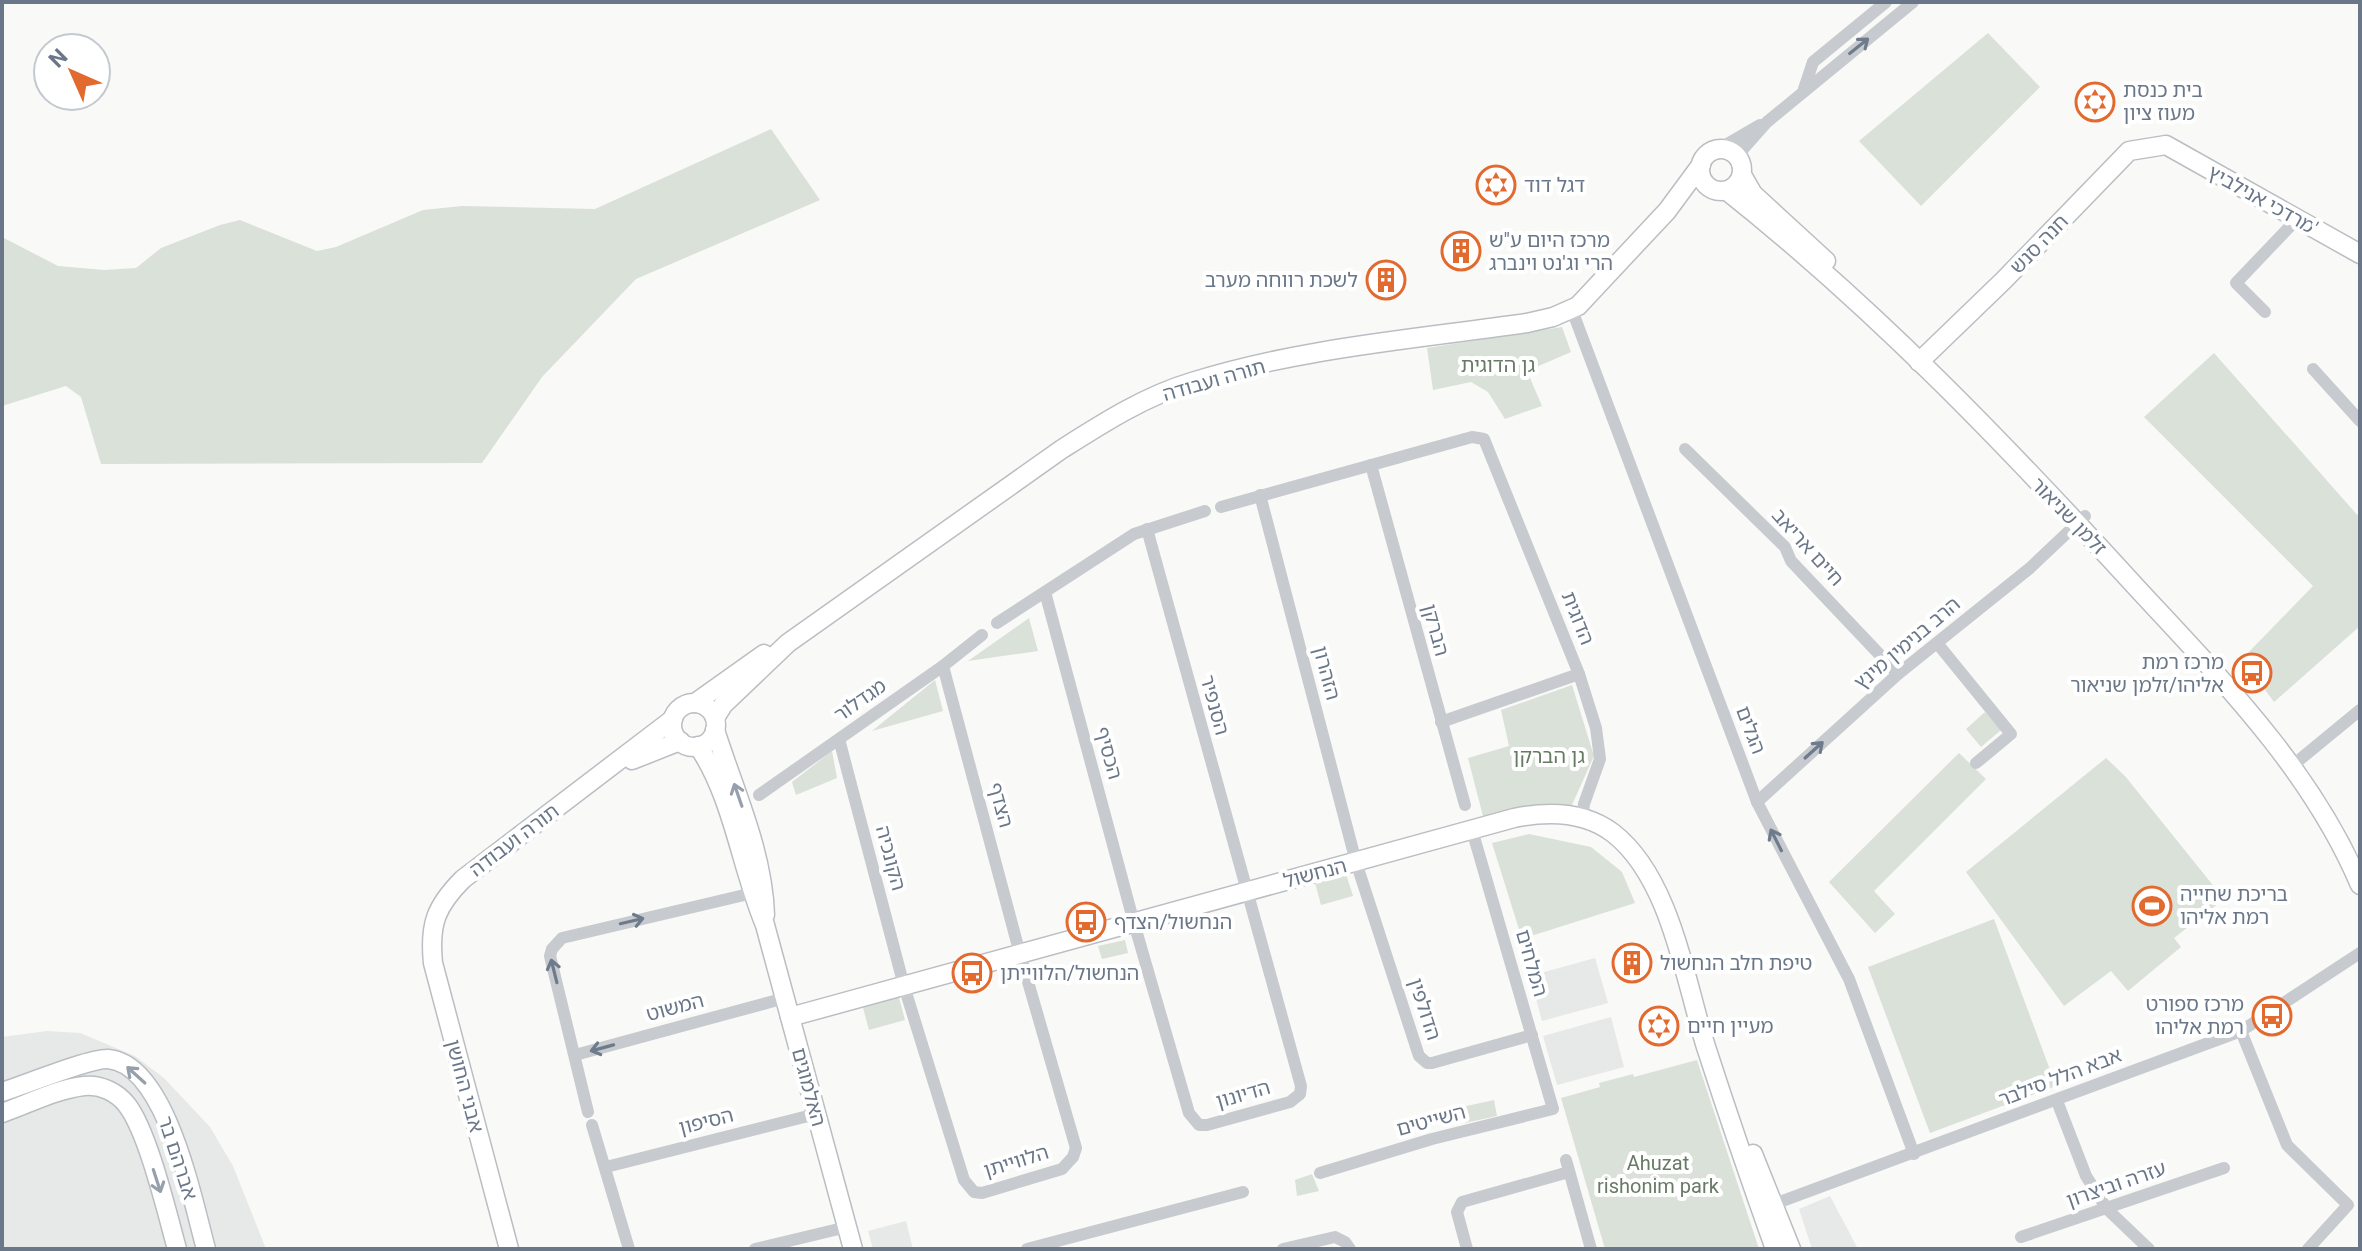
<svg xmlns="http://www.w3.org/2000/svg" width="2362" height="1251" font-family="Roboto,'Noto Sans Hebrew',sans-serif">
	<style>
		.built { fill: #e7e8e8 }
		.green { fill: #dae1d8 }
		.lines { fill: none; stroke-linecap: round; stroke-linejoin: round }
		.secondary-casing { stroke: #babec3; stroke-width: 21 }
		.street { stroke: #c7cace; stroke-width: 12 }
		.secondary { stroke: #fff; stroke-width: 18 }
		.oneway { stroke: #6e7b8c }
		.oneway2 { stroke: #96a0ac }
		.labels { text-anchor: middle; stroke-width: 8; stroke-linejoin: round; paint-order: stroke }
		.poi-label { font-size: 20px; fill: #697788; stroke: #fff; text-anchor: start }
		.street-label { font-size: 20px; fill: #697788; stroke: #fff }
		.park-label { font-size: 20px; fill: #667a64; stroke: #fff }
	</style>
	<rect width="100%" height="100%" fill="#f9f9f7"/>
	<g class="built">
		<path d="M1595,958L1608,1003L1542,1021L1530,976Z"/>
		<path d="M1611,1017L1624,1067L1557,1085L1543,1036Z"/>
		<path d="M47,1031L80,1033L135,1056L164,1078L210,1127L233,1166L266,1249H2V1037Z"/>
		<path d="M1830,1196L1858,1249H1812L1799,1209Z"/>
		<path d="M906,1221L913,1249H873L868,1231Z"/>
	</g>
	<g class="green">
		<path d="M1988,33L2040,87L1921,206L1859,141Z"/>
		<path d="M771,129L820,200L636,279L542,377L482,463L101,464L81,397L66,386L2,406V237L58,266L104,270L136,268L161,248L220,225L240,220L317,251L336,247L423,210L462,206L595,209Z"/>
		<path d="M1562,327L1571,352L1527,371L1542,406L1505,419L1488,392L1471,382L1433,390L1427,348Z"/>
		<path d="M2214,353L2360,518V626L2274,702L2242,659L2313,586L2144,417Z"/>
		<path d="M1029,618L1038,651L968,661Z"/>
		<path d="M935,680L943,711L872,731Z"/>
		<path d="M1572,685L1594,756L1571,807L1484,820L1468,758L1509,746L1501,710Z"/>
		<path d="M1985,712L2001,730L1981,747L1966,729Z"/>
		<path d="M832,751L837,778L796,795L792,782Z"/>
		<path d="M1959,753L1986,779L1874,891L1895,914L1875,933L1829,882Z"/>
		<path d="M2106,758L2125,776L2224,899L2174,938L2181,947L2128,991L2111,971L2064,1006L1966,872Z"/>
		<path d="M1529,834L1591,847L1622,872L1635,903L1522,939L1492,843Z"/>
		<path d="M1345,871L1353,896L1321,905L1314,879Z"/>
		<path d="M1994,919L2056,1086L1930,1133L1868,967Z"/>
		<path d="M1125,940L1128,953L1102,959L1098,946Z"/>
		<path d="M898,994L905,1020L869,1030L862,1004Z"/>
		<path d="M1697,1060L1759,1249H1605L1561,1098L1600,1087L1599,1083L1633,1074L1634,1077Z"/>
		<path d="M1494,1100L1497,1116L1465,1123L1462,1107Z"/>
		<path d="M1312,1174L1319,1191L1297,1196L1295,1180Z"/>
	</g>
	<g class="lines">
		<g class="secondary-casing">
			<g id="secondary">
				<circle cx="1721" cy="170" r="21"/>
				<path d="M1742,175L1753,194L1826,261"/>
				<path d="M1727,191C1875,308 2008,447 2136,587C2220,678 2311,769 2360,885"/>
				<path d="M1919,362L2004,280L2129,151L2166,145L2360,254"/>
				<path d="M695,703L764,654"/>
				<circle cx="694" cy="725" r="22"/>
				<path d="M715,718L723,705L788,643L1062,449C1103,423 1145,396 1192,382C1300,348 1415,339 1527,323L1553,317L1578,306L1667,211L1701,165"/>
				<path d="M715,730C734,790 763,851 765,915"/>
				<path d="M698,746C733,797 741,868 765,925L853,1249"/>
				<path d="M632,760L680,741"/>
				<path d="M790,1017L1514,818C1548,811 1584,811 1613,833C1671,878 1685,981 1706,1047C1728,1115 1751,1182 1775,1249"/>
				<path d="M2,1092C24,1085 90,1058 108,1059C167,1064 193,1203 206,1249"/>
				<path d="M2,1113C28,1104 57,1089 84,1086C100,1084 117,1092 127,1105C148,1132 167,1213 177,1249"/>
				<path d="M1753,1154L1791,1249"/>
				<path d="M509,1249L433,963C429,924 436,906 463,879L673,719"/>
			</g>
		</g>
		<g class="street">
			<path d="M1804,89L1813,62L1886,2"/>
			<path d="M1717,150L1760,125"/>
			<path d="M1740,160L1743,149L1767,122L1913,2"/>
			<path d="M1572,310L1757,802L1849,979L1914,1154"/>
			<path d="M2265,312L2236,283L2297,219"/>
			<path d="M2313,369L2360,421"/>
			<path d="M1685,449L1785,547L1791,561L1898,674"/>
			<path d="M1371,465L1465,805"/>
			<path d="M1260,495L1356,862L1419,1056L1427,1063H1432L1532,1035"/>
			<path d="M1221,507L1472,437L1484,439L1579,674L1596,728L1600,759L1584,804L1582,817"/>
			<path d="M1045,592L1134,923L1189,1113L1199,1125H1207L1290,1102L1300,1094L1301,1086L1147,529"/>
			<path d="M997,623L1134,534L1205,511"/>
			<path d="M1937,643L2011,734L1976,763"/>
			<path d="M1441,722L1579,674"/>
			<path d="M839,739L904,986L964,1180L974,1192L982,1193L1062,1169L1073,1157L1076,1148L1020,954L943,666"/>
			<path d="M2292,766L2360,710"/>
			<path d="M759,795L943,666L982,635"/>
			<path d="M1757,802L1898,674L2030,568L2085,516"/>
			<path d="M2241,1031L2287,1145L2348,1205L2308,1249"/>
			<path d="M575,1055L785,998"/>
			<path d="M2057,1101L2086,1176L2107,1209L2149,1249"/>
			<path d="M588,1112L550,956L552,949L562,938L757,892"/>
			<path d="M592,1125L629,1249"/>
			<path d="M1566,1160L1591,1249"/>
			<path d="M606,1167L816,1114"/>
			<path d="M1320,1173L1432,1139L1553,1109L1472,830"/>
			<path d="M1766,1207L2241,1031L2360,953"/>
			<path d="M2021,1237L2224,1168"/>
			<path d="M755,1249L847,1227"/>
			<path d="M1027,1249L1243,1192"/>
			<path d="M1283,1249L1335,1237L1345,1242L1350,1249"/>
			<path d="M1467,1249L1457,1212L1462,1202L1569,1172"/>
		</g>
		<use href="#secondary" class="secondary"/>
	</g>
	<defs><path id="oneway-shaft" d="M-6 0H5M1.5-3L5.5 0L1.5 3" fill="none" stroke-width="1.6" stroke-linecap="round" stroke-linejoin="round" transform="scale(2)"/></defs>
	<g class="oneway">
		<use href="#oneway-shaft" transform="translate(1859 46) rotate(-39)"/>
		<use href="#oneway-shaft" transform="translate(1814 750) rotate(-42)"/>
		<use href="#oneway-shaft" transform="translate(1776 840) rotate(-117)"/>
		<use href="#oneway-shaft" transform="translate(632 921) rotate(-13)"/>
		<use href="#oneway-shaft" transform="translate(554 971) rotate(-104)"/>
		<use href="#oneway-shaft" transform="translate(602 1048) rotate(165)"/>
	</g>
	<g class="oneway2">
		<use href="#oneway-shaft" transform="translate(738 795) rotate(-109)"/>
		<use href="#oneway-shaft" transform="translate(136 1075) rotate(-138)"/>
		<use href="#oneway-shaft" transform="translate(157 1181) rotate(72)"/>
	</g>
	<defs>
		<g id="synagogue-ring" transform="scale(2)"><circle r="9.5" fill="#fff" stroke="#e26a2f" stroke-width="1.5"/><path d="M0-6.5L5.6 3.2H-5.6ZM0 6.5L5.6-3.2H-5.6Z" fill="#e26a2f"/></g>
		<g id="building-ring" transform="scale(2)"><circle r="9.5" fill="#fff" stroke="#e26a2f" stroke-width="1.5"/><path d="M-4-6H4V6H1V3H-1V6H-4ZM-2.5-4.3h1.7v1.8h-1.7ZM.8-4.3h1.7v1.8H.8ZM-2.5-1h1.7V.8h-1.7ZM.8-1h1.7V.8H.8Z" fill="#e26a2f"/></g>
		<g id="bus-ring" transform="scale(2)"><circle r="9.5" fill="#fff" stroke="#e26a2f" stroke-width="1.5"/><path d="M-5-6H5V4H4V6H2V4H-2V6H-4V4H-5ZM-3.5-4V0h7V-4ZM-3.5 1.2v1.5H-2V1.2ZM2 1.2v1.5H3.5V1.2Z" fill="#e26a2f"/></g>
		<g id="stadium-ring" transform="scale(2)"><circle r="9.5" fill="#fff" stroke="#e26a2f" stroke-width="1.5"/><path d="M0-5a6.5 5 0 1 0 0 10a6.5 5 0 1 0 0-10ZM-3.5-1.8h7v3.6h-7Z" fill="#e26a2f"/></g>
	</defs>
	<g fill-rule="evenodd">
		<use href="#synagogue-ring" x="2095" y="102"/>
		<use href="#synagogue-ring" x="1496" y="185"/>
		<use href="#building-ring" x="1461" y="251"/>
		<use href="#building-ring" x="1386" y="280"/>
		<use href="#bus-ring" x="2252" y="673"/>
		<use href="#stadium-ring" x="2152" y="906"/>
		<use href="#bus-ring" x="1086" y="922"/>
		<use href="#building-ring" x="1632" y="963"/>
		<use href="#bus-ring" x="972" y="973"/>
		<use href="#bus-ring" x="2272" y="1016"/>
		<use href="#synagogue-ring" x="1659" y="1026"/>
	</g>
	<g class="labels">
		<g class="poi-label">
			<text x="2123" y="97">בית כנסת<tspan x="2123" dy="23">מעוז ציון</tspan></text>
			<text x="1524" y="192">דגל דוד</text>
			<text x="1489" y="247">מרכז היום ע"ש<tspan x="1489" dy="23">הרי וג'נט וינברג</tspan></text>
			<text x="1358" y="287" text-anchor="end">לשכת רווחה מערב</text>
			<text x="2224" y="669" text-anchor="end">מרכז רמת<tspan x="2224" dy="23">אליהו/זלמן שניאור</tspan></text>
			<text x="2180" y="901">בריכת שחייה<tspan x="2180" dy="23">רמת אליהו</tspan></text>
			<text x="1114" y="929">הנחשול/הצדף</text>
			<text x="1660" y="970">טיפת חלב הנחשול</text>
			<text x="1000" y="980">הנחשול/הלווייתן</text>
			<text x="2244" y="1011" text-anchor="end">מרכז ספורט<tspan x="2244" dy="23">רמת אליהו</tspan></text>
			<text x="1687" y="1033">מעיין חיים</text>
		</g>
		<g class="street-label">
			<text transform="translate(2263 200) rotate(29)" y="7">מרדכי אנילביץ'</text>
			<text transform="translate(2039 244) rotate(-46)" y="7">חנה סנש</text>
			<text transform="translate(1214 380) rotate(-16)" y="7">תורה ועבודה</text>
			<text transform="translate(2069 516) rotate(46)" y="7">זלמן שניאור</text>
			<text transform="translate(1808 547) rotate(48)" y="7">חיים אריאב</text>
			<text transform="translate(1578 618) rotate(68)" y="7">הדוגית</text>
			<text transform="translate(1436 630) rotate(75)" y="7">הברקן</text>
			<text transform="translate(1907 643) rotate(-40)" y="7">הרב בנימין מינץ</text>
			<text transform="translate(1327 673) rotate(75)" y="7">הזהרון</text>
			<text transform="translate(860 700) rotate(-35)" y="7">מגדלור</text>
			<text transform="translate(1215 705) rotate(75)" y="7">הסנפיר</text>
			<text transform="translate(1751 730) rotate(69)" y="7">הגלים</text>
			<text transform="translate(1109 753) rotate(75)" y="7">הכסיף</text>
			<text transform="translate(1001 805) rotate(75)" y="7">הצדף</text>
			<text transform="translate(514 840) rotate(-37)" y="7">תורה ועבודה</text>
			<text transform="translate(891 858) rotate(75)" y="7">הקונכיה</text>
			<text transform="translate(1315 873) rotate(-15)" y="7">הנחשול</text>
			<text transform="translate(1532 963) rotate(74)" y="7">המלחים</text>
			<text transform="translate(675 1007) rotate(-15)" y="7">המשוט</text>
			<text transform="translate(1425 1009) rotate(72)" y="7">הדולפין</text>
			<text transform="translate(2060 1077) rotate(-21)" y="7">אבא הלל סילבר</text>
			<text transform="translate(465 1086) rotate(75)" y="7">אבני החושן</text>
			<text transform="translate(809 1087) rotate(75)" y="7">האלמוגים</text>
			<text transform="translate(1243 1094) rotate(-16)" y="7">הדיונון</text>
			<text transform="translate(1431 1120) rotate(-15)" y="7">השייטים</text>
			<text transform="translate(706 1121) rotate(-14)" y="7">הסיפון</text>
			<text transform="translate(178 1158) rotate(72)" y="7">אברהם בר</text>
			<text transform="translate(1016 1161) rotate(-17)" y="7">הלווייתן</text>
			<text transform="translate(2116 1184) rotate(-19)" y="7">עזרה וביצרון</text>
		</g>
		<g class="park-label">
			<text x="1498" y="372">גן הדוגית</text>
			<text x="1549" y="763">גן הברקן</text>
			<text x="1658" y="1170">Ahuzat<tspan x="1658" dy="23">rishonim park</tspan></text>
		</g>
	</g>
	<rect width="2362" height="1251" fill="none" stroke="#697788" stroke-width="8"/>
	<g transform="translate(72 72) rotate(315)"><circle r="38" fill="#ffffff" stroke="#c3c9cf" stroke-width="2"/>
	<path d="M0-6L14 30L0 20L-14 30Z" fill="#e26a2f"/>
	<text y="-12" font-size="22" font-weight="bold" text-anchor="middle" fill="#697788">N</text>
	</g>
</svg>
